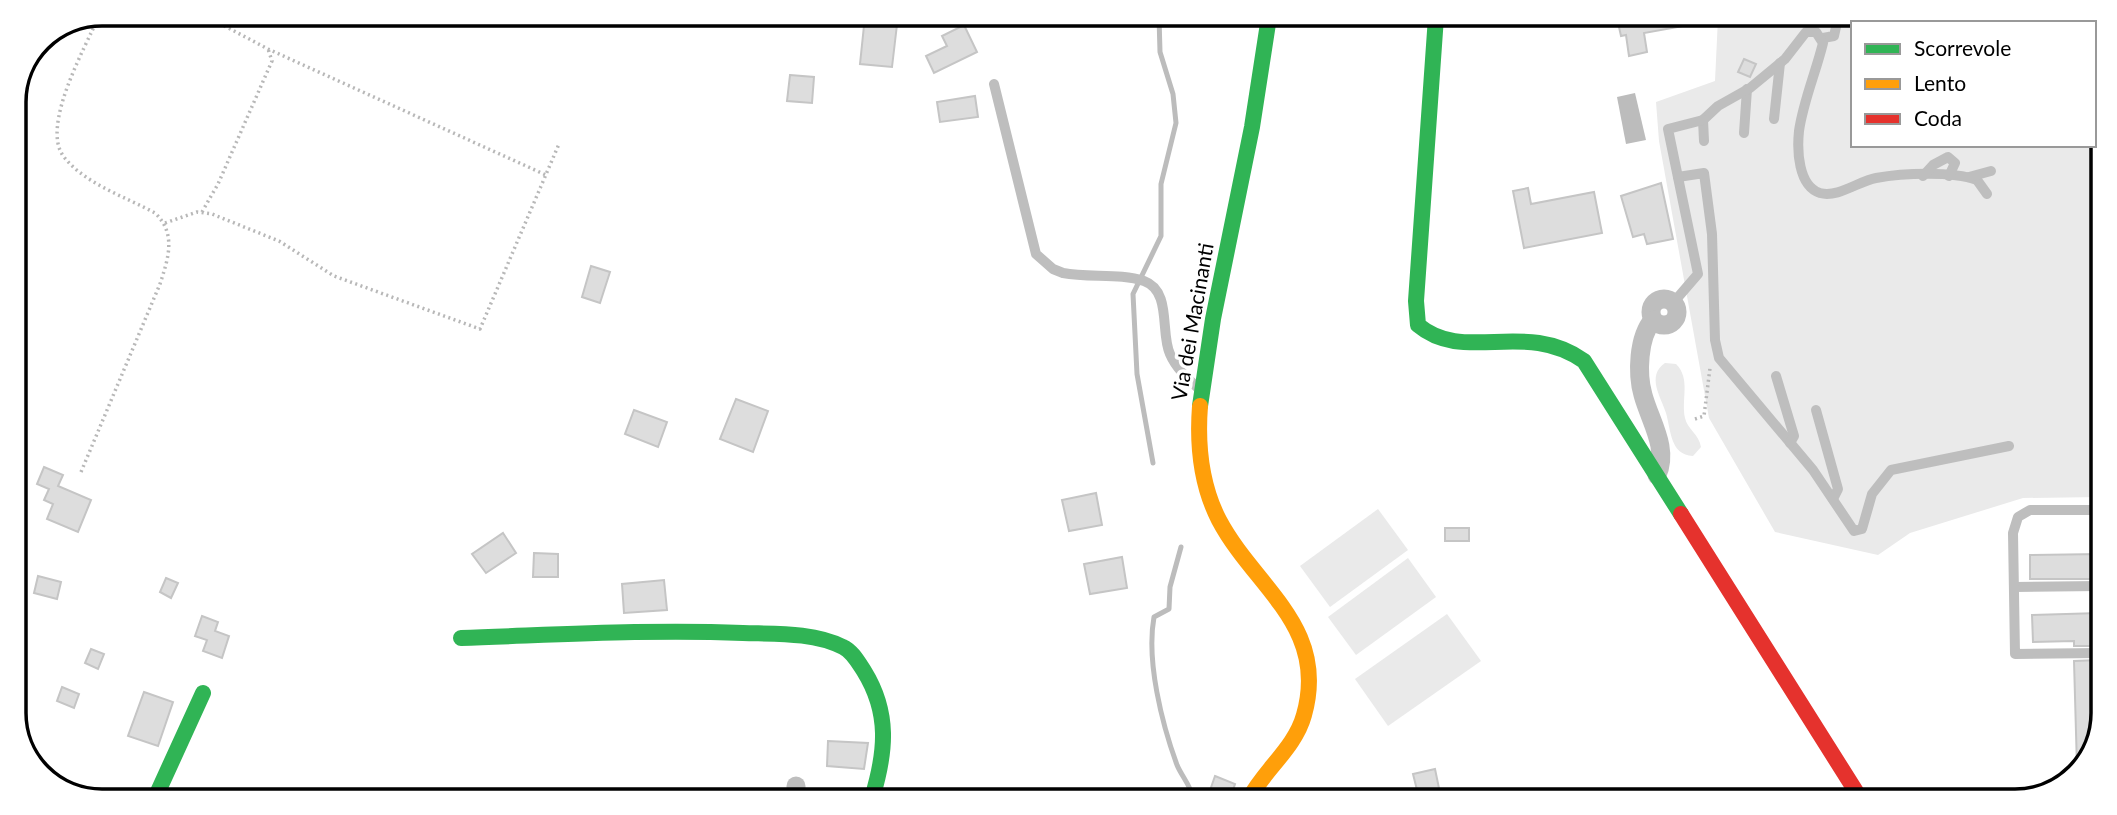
<svg xmlns="http://www.w3.org/2000/svg" width="2117" height="815" font-family="Lato,sans-serif">
	<style>
		.green { fill: #eaeaea }
		.water { fill: #bcbcbc }
		.lines { fill: none; stroke-linecap: round; stroke-linejoin: round }
		.stream { stroke: #bcbcbc; stroke-width: 5 }
		.building { fill: #ddd; stroke: #c5c5c5; stroke-width: 2 }
		.path { stroke: #b8b8b8; stroke-width: 3.5; stroke-dasharray: 2 3.5; stroke-linecap: butt }
		.lane { stroke: #bebebe; stroke-width: 10 }
		.street { stroke: #bebebe; stroke-width: 19 }
		.fast { stroke: #30b455; stroke-width: 16 }
		.slow { stroke: #ff9f0a; stroke-width: 16 }
		.jam { stroke: #e5322d; stroke-width: 16 }
		.labels { text-anchor: middle; stroke-width: 7; stroke-linejoin: round; paint-order: stroke }
		.street-label { font-size: 21px; fill: #000; stroke: #fff }
		.rim { fill: none; stroke: #000; stroke-width: 3.5 }
	</style>
	<rect width="100%" height="100%" fill="#fff"/>
	<g class="green">
		<path d="M1718,18L2043,19L2049,23H1853V145H2094V74L2103,96L2100,497L2023,498L1910,533L1878,555L1775,532L1709,418L1659,141L1656,102L1715,81Z"/>
		<path d="M1665,363L1676,364C1691,379 1681,399 1685,418C1687,429 1699,434 1701,447L1693,456C1670,455 1671,430 1666,413C1661,397 1646,376 1665,363Z"/>
		<path d="M1378,509L1408,550L1330,607L1300,566Z"/>
		<path d="M1408,558L1436,597L1356,655L1328,617Z"/>
		<path d="M1447,614L1481,661L1388,726L1355,679Z"/>
	</g>
	<path class="water" d="M1635,93L1646,140L1626,144L1617,97Z"/>
	<g class="lines">
		<g class="stream">
			<path d="M1153,463L1137,374L1133,294L1161,236V184L1176,123L1173,94L1160,52L1159,17"/>
			<path d="M1181,547L1170,587L1169,609L1154,617C1146,661 1162,724 1177,765C1182,777 1192,787 1193,799"/>
		</g>
	</g>
	<g class="building">
		<path d="M865,16H898L892,67L860,64Z"/>
		<path d="M1617,18H1688L1689,25L1644,33L1647,52L1629,56L1626,35L1621,36Z"/>
		<path d="M964,25L977,52L934,73L926,56L947,46L942,36Z"/>
		<path d="M1744,59L1756,64L1750,77L1738,72Z"/>
		<path d="M790,75L814,77L812,103L787,101Z"/>
		<path d="M975,96L978,117L940,122L937,102Z"/>
		<path d="M1661,183L1673,239L1647,244L1644,234L1633,237L1621,196Z"/>
		<path d="M1528,188L1531,204L1594,192L1602,233L1524,248L1513,191Z"/>
		<path d="M591,266L610,272L600,303L582,297Z"/>
		<path d="M736,399L768,411L753,452L720,439Z"/>
		<path d="M634,410L667,422L658,447L625,434Z"/>
		<path d="M44,467L63,475L58,486L91,500L78,532L47,519L53,504L44,500L49,489L37,484Z"/>
		<path d="M1096,493L1102,525L1069,531L1062,500Z"/>
		<rect x="1445" y="528" width="24" height="13"/>
		<path d="M503,533L516,553L486,573L472,554Z"/>
		<path d="M534,553L558,554V577H533Z"/>
		<path d="M2100,554L2099,579H2030V555Z"/>
		<path d="M1122,557L1127,588L1090,594L1084,564Z"/>
		<path d="M38,576L61,582L57,599L34,593Z"/>
		<path d="M166,578L178,583L171,598L160,592Z"/>
		<path d="M664,580L667,610L624,613L622,584Z"/>
		<path d="M2099,613V646H2074V641L2033,642L2032,615Z"/>
		<path d="M202,616L218,622L215,631L229,636L222,658L203,651L207,640L195,636Z"/>
		<path d="M91,649L104,654L98,669L85,663Z"/>
		<path d="M2099,660L2098,741L2077,768L2074,661Z"/>
		<path d="M62,687L79,694L74,708L57,701Z"/>
		<path d="M144,692L173,702L158,746L128,736Z"/>
		<path d="M828,741L868,743L864,769L827,766Z"/>
		<path d="M1435,769L1440,793L1419,798L1413,774Z"/>
		<path d="M1215,776L1235,784L1230,799H1207Z"/>
	</g>
	<g class="lines">
		<g class="path">
			<path d="M213,14L219,23L268,49L546,175"/>
			<path d="M202,212L218,184L272,61L268,49"/>
			<path d="M165,223L197,212L212,214L279,241L334,276L480,329L559,144"/>
			<path d="M1695,419L1704,416L1710,368"/>
			<path d="M81,472L160,284C168,259 177,234 155,213C126,197 85,184 64,157C40,127 85,48 99,16"/>
		</g>
		<g class="lane">
			<path d="M1823,38L1834,36L1838,18"/>
			<path d="M994,84L1036,254L1053,269L1063,273C1089,278 1120,273 1144,281C1172,291 1160,333 1170,354C1176,368 1187,378 1198,388"/>
			<path d="M1774,119L1780,63"/>
			<path d="M1744,133L1747,89"/>
			<path d="M1704,141L1703,120L1718,106L1750,88L1785,59L1806,32H1816L1823,43C1816,72 1803,102 1799,131C1797,150 1798,186 1820,193C1838,198 1859,181 1876,178C1903,173 1952,171 1977,180L1987,194"/>
			<path d="M1923,176L1933,165L1948,157L1955,163L1949,176"/>
			<path d="M1678,177L1704,173L1712,234L1715,340L1719,358L1813,470L1854,531L1862,529L1872,494L1891,470L2009,446"/>
			<path d="M1969,177L1991,171"/>
			<path d="M1673,303L1698,274L1668,129L1703,120"/>
			<path d="M1776,376L1794,436L1790,443"/>
			<path d="M1816,410L1838,489L1833,499"/>
			<path d="M2014,587L2099,586"/>
			<path d="M2099,653L2015,654L2013,533L2018,517L2030,510H2100"/>
		</g>
		<g class="street">
			<circle cx="1664" cy="312" r="13"/>
			<path d="M1653,320C1638,337 1637,374 1643,395C1650,421 1669,448 1657,475"/>
			<path d="M796,798V786"/>
		</g>
		<g class="fast">
			<path d="M1436,17L1416,301L1418,325C1464,364 1525,319 1584,361L1681,514"/>
			<path d="M1200,406L1213,319L1252,127L1269,17"/>
			<path d="M461,638C555,635 649,629 743,633C775,634 814,632 843,647C852,651 858,662 864,671C890,713 886,752 872,798"/>
			<path d="M156,796L203,693"/>
		</g>
		<path class="slow" d="M1200,406C1197,445 1201,485 1219,520C1255,588 1329,626 1304,715C1295,748 1264,770 1249,799"/>
		<path class="jam" d="M1681,514L1862,801"/>
	</g>
	<g class="labels">
		<g class="street-label">
			<text transform="translate(1193 322) rotate(-80)" y="7">Via dei Macinanti</text>
		</g>
	</g>
	<path d="M0 0H2117V815H0ZM102 26H2015A76 76 0 0 1 2091 102V713A76 76 0 0 1 2015 789H102A76 76 0 0 1 26 713V102A76 76 0 0 1 102 26Z" fill="#fff" fill-rule="evenodd"/>
	<path class="rim" d="M102 26H2015A76 76 0 0 1 2091 102V713A76 76 0 0 1 2015 789H102A76 76 0 0 1 26 713V102A76 76 0 0 1 102 26Z"/>
	<rect x="1851" y="21" width="245" height="126" fill="#ffffff" stroke="#999999" stroke-width="2"/>
	<rect x="1865" y="44" width="35" height="10" fill="#30b455" stroke="#999999" stroke-width="2"/>
	<text x="1914" y="56" font-size="21" fill="#000000">Scorrevole</text>
	<rect x="1865" y="79" width="35" height="10" fill="#ff9f0a" stroke="#999999" stroke-width="2"/>
	<text x="1914" y="91" font-size="21" fill="#000000">Lento</text>
	<rect x="1865" y="114" width="35" height="10" fill="#e5322d" stroke="#999999" stroke-width="2"/>
	<text x="1914" y="126" font-size="21" fill="#000000">Coda</text>
</svg>
